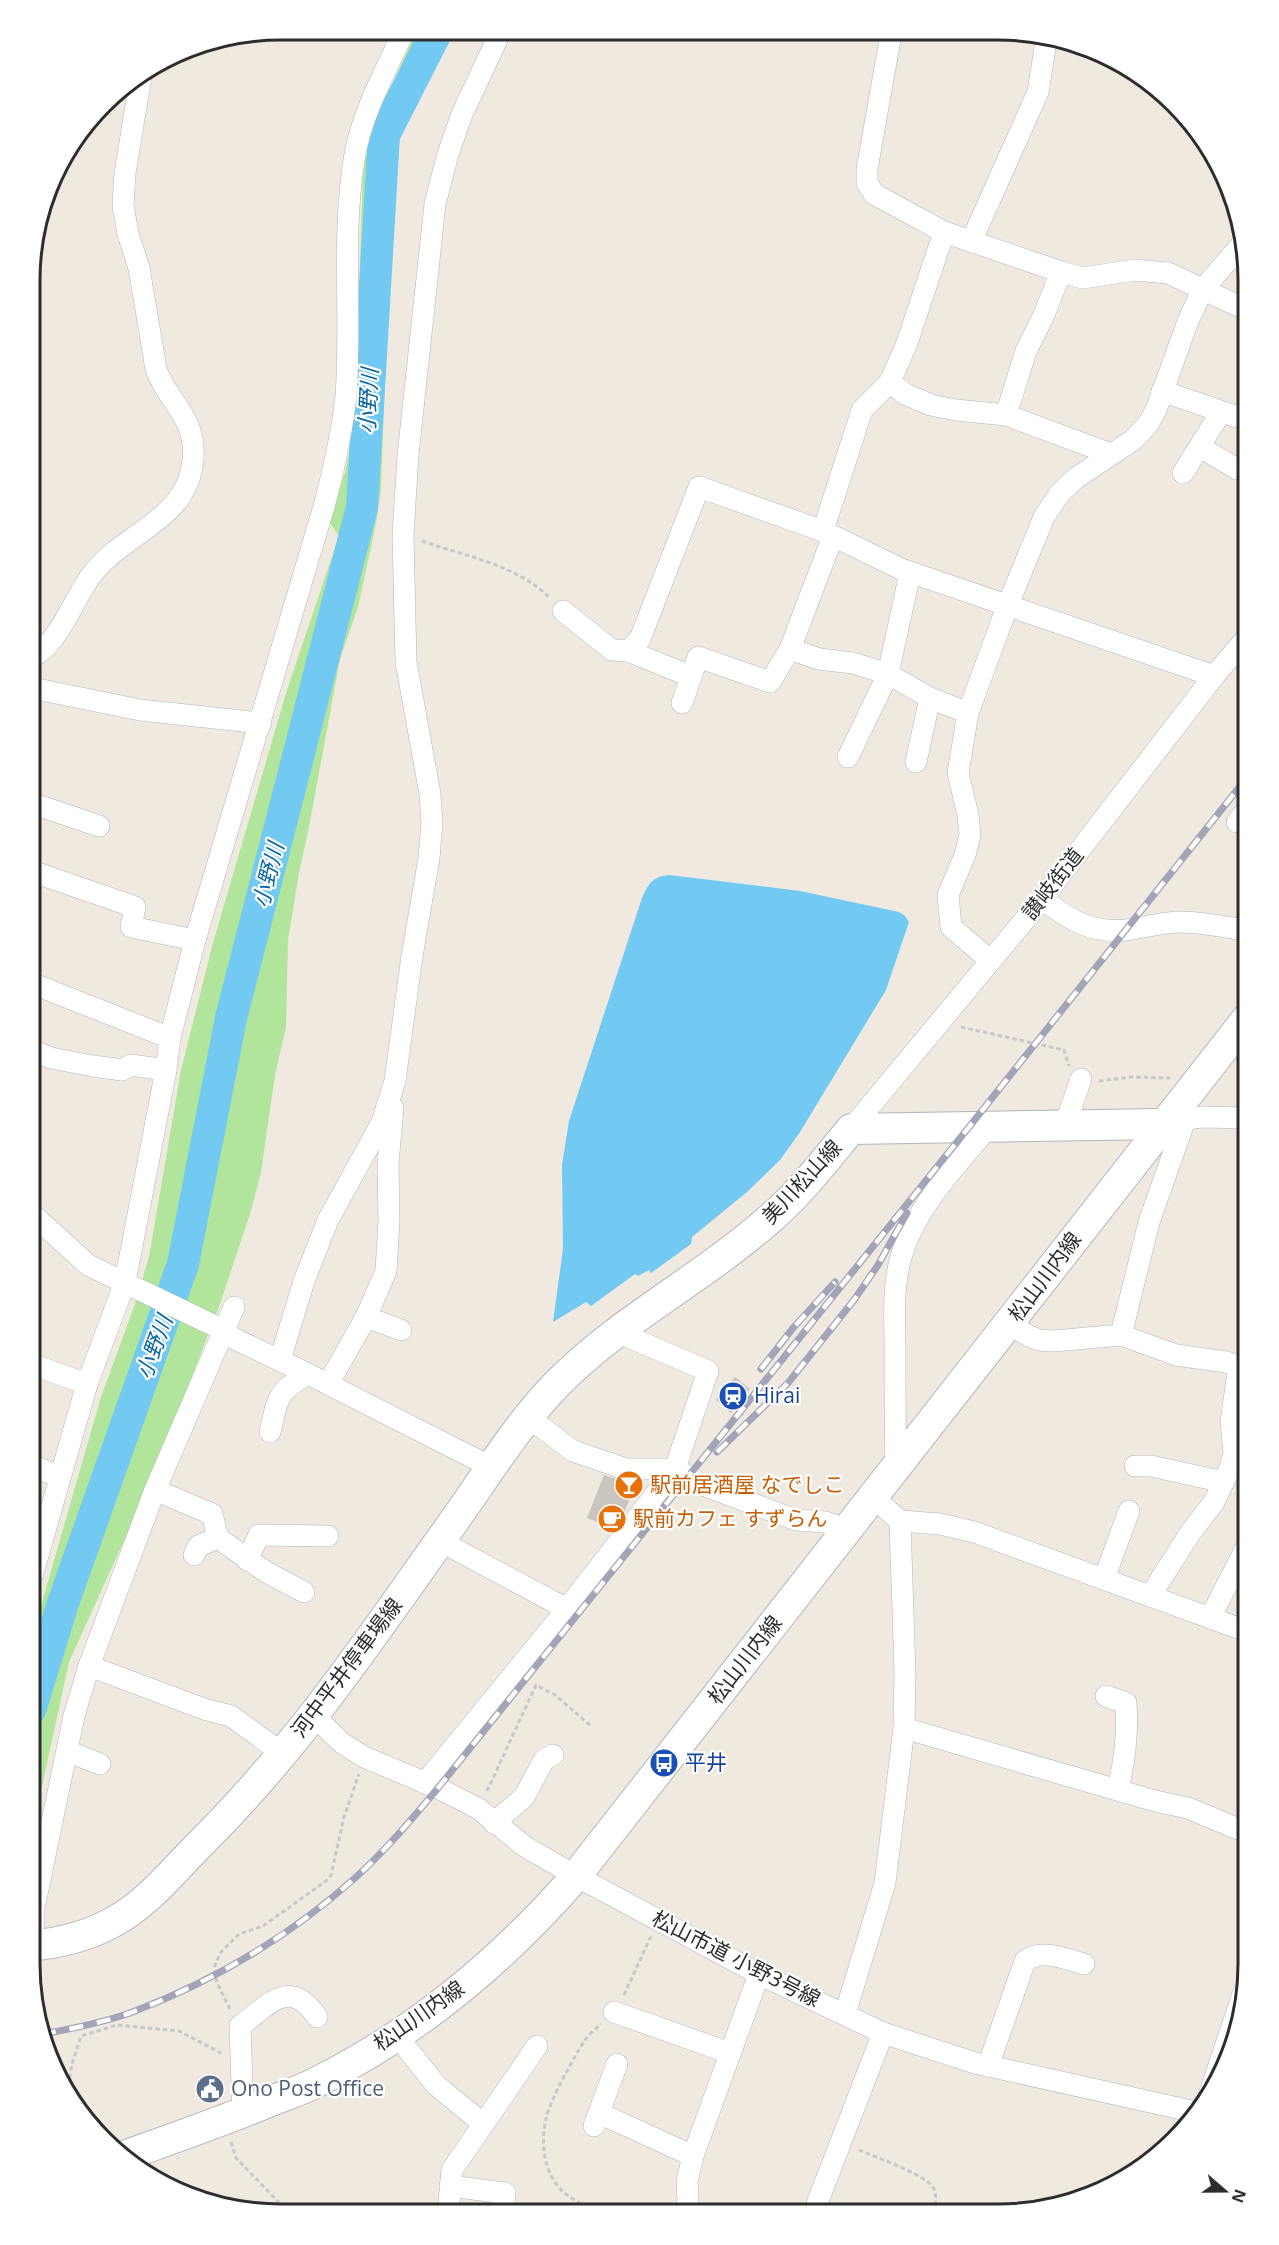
<svg xmlns="http://www.w3.org/2000/svg" width="1279" height="2245" font-family="'Open Sans','Noto Sans JP',sans-serif">
	<style>
		.green { fill: #b1e59c }
		.water { fill: #72c9f1 }
		.lines { fill: none; stroke-linecap: round; stroke-linejoin: round }
		.river { stroke: #72c9f1; stroke-width: 32 }
		.building { fill: #cac6bf }
		.street-casing { stroke: #b3b5c0; stroke-width: 22 }
		.secondary-casing { stroke: #b3b5c0; stroke-width: 32 }
		.path { stroke: #c8c8c8; stroke-width: 3; stroke-dasharray: 4.5 3; stroke-linecap: butt }
		.street { stroke: #fff; stroke-width: 21 }
		.secondary { stroke: #fff; stroke-width: 30 }
		.rail-casing { stroke: #a2a4b7; stroke-width: 7 }
		.rail { stroke: #fff; stroke-width: 4.5; stroke-dasharray: 14; stroke-linecap: butt }
		.labels { text-anchor: middle; stroke-width: 4.5; stroke-linejoin: round; paint-order: stroke }
		.street-label { font-size: 21px; fill: #2d2d2d; stroke: #fff }
		.transit-label { font-size: 21px; fill: #164399; stroke: #fff; text-anchor: start }
		.food-label { font-size: 21px; fill: #c56008; stroke: #fff; text-anchor: start }
		.service-label { font-size: 21px; fill: #4e5e75; stroke: #fff; text-anchor: start }
		.water-label { font-size: 22px; font-style: italic; fill: #0b67a3; stroke: #fff }
		.rim { fill: none; stroke: #2d2d2d; stroke-width: 3 }
	</style>
	<rect width="100%" height="100%" fill="#efe9e0"/>
	<path class="green" d="M416,31H446L406,114L389,158L384,207L388,287L381,490L376,524L358,607L340,659L309,827L299,873L288,940L286,1027L275,1075L261,1172L251,1211L220,1304L155,1472L69,1662L30,1841V1644L101,1397L135,1304L149,1257L181,1070L213,943L287,690L339,536L330,523L347,465L355,411L363,167C376,119 396,76 416,31Z"/>
	<path class="water" d="M669,875L800,891L899,912L905,916L909,922L886,990L800,1132L780,1160L747,1192L692,1237L691,1244L651,1273L649,1270L638,1276L635,1274L591,1306L586,1302L553,1322L563,1249L562,1165L569,1121L642,898C649,883 652,877 669,875Z"/>
	<g class="lines">
		<path class="river" d="M30,1710L62,1606L183,1264L231,1018L362,507L384,135L437,31"/>
	</g>
	<g class="building">
		<path d="M735,1377L750,1389L731,1413L716,1400Z"/>
		<path d="M604,1475L622,1481L642,1482L635,1499L630,1498L623,1516L613,1528L587,1518Z"/>
	</g>
	<g class="lines">
		<g class="street-casing">
			<g id="street">
				<path d="M891,34L867,169V183L874,194L944,232L1061,272L1083,278L1135,270L1168,273L1249,311"/>
				<path d="M971,242L1038,92L1047,35"/>
				<path d="M890,382L905,394L931,405L956,410L1006,415L1111,454"/>
				<path d="M1162,391L1249,421"/>
				<path d="M1006,415L1026,351L1043,317L1061,272"/>
				<path d="M1200,447L1237,469"/>
				<path d="M1183,473L1221,412"/>
				<path d="M823,531L862,410L890,382L907,343L944,232"/>
				<path d="M563,611L612,650L628,651L640,639L699,487L823,531L901,569L1214,676"/>
				<path d="M790,649L819,659L853,663L888,674L930,698L968,713"/>
				<path d="M628,651L690,676"/>
				<path d="M32,657C60,643 74,597 93,573C127,531 188,519 193,460C194,448 193,436 188,425C179,405 163,390 156,369L139,268L128,234L123,205L125,173L141,76"/>
				<path d="M32,688L140,710L261,723"/>
				<path d="M682,703L698,657L770,682L790,649L833,536"/>
				<path d="M848,757L888,674L910,573"/>
				<path d="M916,762L930,698"/>
				<path d="M31,803L99,826"/>
				<path d="M1237,822L1249,807"/>
				<path d="M31,871L135,907L131,927L195,940"/>
				<path d="M1042,899C1069,919 1091,934 1126,930C1144,928 1162,922 1180,922C1203,922 1226,927 1249,931"/>
				<path d="M991,961L951,927L948,895L965,855L970,835L968,815L958,773L968,713L1007,607L1044,517L1060,493L1076,478L1133,440L1148,424L1156,410L1188,321L1203,289L1243,243"/>
				<path d="M31,983L170,1038"/>
				<path d="M31,1050L51,1058L93,1066L122,1070L131,1065L166,1070"/>
				<path d="M1172,1122L1201,1117L1249,1118"/>
				<path d="M1065,1125L1081,1079"/>
				<path d="M851,1129L1042,899L1214,676L1249,635"/>
				<path d="M31,1213L88,1265L217,1327L233,1338L308,1374L493,1468"/>
				<path d="M366,1317L401,1330"/>
				<path d="M1009,1324L1029,1336L1039,1340L1054,1341L1121,1335L1176,1355L1226,1362L1249,1370"/>
				<path d="M1121,1335L1149,1222L1185,1120"/>
				<path d="M280,1360L304,1281L328,1220L382,1122L395,1081L412,956L429,858L432,823L430,794L406,662L403,535L408,455L435,204L448,154L462,114L501,31"/>
				<path d="M31,1364L87,1384"/>
				<path d="M328,1384L366,1317L386,1271L389,1220L388,1163L393,1108"/>
				<path d="M528,1417L573,1451L626,1469H675L705,1486L796,1520L825,1522L848,1530"/>
				<path d="M270,1432C278,1398 276,1392 308,1374"/>
				<path d="M31,1465L60,1477"/>
				<path d="M1135,1466H1151L1224,1482"/>
				<path d="M896,1469C895,1429 895,1389 895,1350C895,1319 892,1284 902,1254C917,1205 957,1165 989,1126"/>
				<path d="M155,1490L212,1514L218,1538L266,1572L304,1592"/>
				<path d="M873,1497L900,1521L940,1524L974,1532L1249,1632"/>
				<path d="M440,1541L567,1609"/>
				<path d="M194,1555L198,1546L218,1538"/>
				<path d="M247,1560L259,1535L328,1536"/>
				<path d="M1104,1579L1129,1511"/>
				<path d="M30,1583L87,1384L125,1282L166,1070L170,1038L195,940L325,503C334,468 342,432 346,396C352,315 341,233 355,154C363,111 386,70 404,31"/>
				<path d="M1150,1596L1191,1532L1214,1502L1230,1468L1234,1454L1231,1421L1239,1366"/>
				<path d="M1210,1618L1249,1542"/>
				<path d="M89,1666L204,1709L231,1716L282,1753"/>
				<path d="M1106,1696L1126,1703C1128,1733 1125,1760 1118,1789"/>
				<path d="M313,1715L342,1743L364,1757L438,1788L479,1809L524,1846L576,1876L759,1974L883,2033L975,2063L1200,2113"/>
				<path d="M904,1728L1155,1801L1188,1808L1248,1833"/>
				<path d="M67,1751L100,1764"/>
				<path d="M425,1783L567,1609L675,1469L708,1371L617,1332"/>
				<path d="M494,1823L524,1797L544,1760L553,1755"/>
				<path d="M33,1946L34,1908L74,1716L89,1666L155,1490L234,1307"/>
				<path d="M614,2012L730,2053"/>
				<path d="M845,2014L885,1883L904,1728L905,1674L900,1521"/>
				<path d="M397,2036L436,2085L482,2123"/>
				<path d="M988,2066L1025,1961C1040,1948 1066,1959 1084,1964"/>
				<path d="M1209,2095L1248,1979"/>
				<path d="M243,2113L240,2026C269,2005 289,1976 317,2017"/>
				<path d="M599,2113L693,2156"/>
				<path d="M594,2126L617,2064"/>
				<path d="M450,2186L505,2193L503,2214"/>
				<path d="M448,2213L452,2170L537,2046"/>
				<path d="M684,2214L688,2201L687,2181L693,2156L759,1974"/>
				<path d="M813,2214L883,2033"/>
			</g>
		</g>
		<g class="secondary-casing">
			<g id="secondary">
				<path d="M30,1946C60,1943 89,1936 115,1921C149,1902 174,1870 202,1842C299,1746 375,1632 454,1521C487,1475 517,1425 557,1384C621,1319 704,1278 772,1217C802,1191 826,1159 851,1129L1162,1124"/>
				<path d="M121,2157C171,2139 221,2122 271,2101C286,2095 302,2090 317,2082C417,2032 503,1960 576,1876L1249,1016"/>
			</g>
		</g>
		<g class="path">
			<path d="M422,541C465,556 516,565 549,597"/>
			<path d="M961,1027L1064,1050L1069,1066"/>
			<path d="M1099,1081L1131,1077L1170,1078"/>
			<path d="M735,1408L743,1415"/>
			<path d="M487,1791L536,1685L555,1695L592,1727"/>
			<path d="M624,1995L651,1936"/>
			<path d="M230,2009L217,1983L215,1974V1965L221,1952L239,1934L263,1926L326,1881L331,1875L344,1817L359,1774"/>
			<path d="M67,2093L72,2064L81,2036L117,2025L179,2031L221,2053"/>
			<path d="M231,2142L236,2158L289,2213"/>
			<path d="M859,2150C875,2157 924,2174 933,2187C938,2194 934,2206 936,2215"/>
			<path d="M592,2214C583,2202 566,2198 557,2185C543,2167 541,2140 546,2119C549,2102 575,2055 585,2040C589,2034 596,2029 601,2024"/>
		</g>
		<use href="#street" class="street"/>
		<use href="#secondary" class="secondary"/>
		<g class="rail-casing">
			<g id="rail">
				<path d="M761,1369L793,1328L835,1282"/>
				<path d="M717,1452L788,1383L854,1300L878,1265L907,1213"/>
				<path d="M42,2034C71,2029 101,2023 130,2013C212,1982 289,1937 355,1878C385,1851 412,1819 438,1788L969,1127L1249,775"/>
			</g>
		</g>
		<use href="#rail" class="rail"/>
	</g>
	<defs>
		<g id="station-disc" transform="scale(1.5)"><circle r="9.5" fill="#1a4fb4" stroke="#fff"/><path d="M-3-6H3Q5-6 5-4V2Q5 4 3 4L4.5 6H3L1.5 4h-3L-3 6H-4.5L-3 4Q-5 4-5 2V-4Q-5-6-3-6ZM-3.5-4v3h7v-3ZM-3.5 1v1.5H-2V1ZM2 1v1.5H3.5V1Z" fill="#fff"/></g>
		<g id="bar-disc" transform="scale(1.5)"><circle r="9.5" fill="#e8710a" stroke="#fff"/><path d="M-6-5H6L.8 .8V4.5H3.5V6h-7V4.5H-.8V.8Z" fill="#fff"/></g>
		<g id="cafe-disc" transform="scale(1.5)"><circle r="9.5" fill="#e8710a" stroke="#fff"/><path d="M-5.5-4.5H6V0H3Q3 3.5 0 3.5H-2.5Q-5.5 3.5-5.5 0ZM3-3.2v2h1.7v-2ZM-6 4.5H4V6H-6Z" fill="#fff"/></g>
		<g id="bus-disc" transform="scale(1.5)"><circle r="9.5" fill="#1a4fb4" stroke="#fff"/><path d="M-5-6H5V4H4V6H2V4H-2V6H-4V4H-5ZM-3.5-4V0h7V-4ZM-3.5 1.2v1.5H-2V1.2ZM2 1.2v1.5H3.5V1.2Z" fill="#fff"/></g>
		<g id="civic-disc" transform="scale(1.5)"><circle r="9.5" fill="#5c6f8a" stroke="#fff"/><path d="M-.6-6.5H3V-4.5H.6V-3L4-1V1h2V6H-6V1h2V-1L-.6-3ZM-1.2 2.5V6h2.4V2.5Z" fill="#fff"/></g>
	</defs>
	<g fill-rule="evenodd">
		<use href="#station-disc" x="733" y="1396"/>
		<use href="#bar-disc" x="629" y="1485"/>
		<use href="#cafe-disc" x="612" y="1519"/>
		<use href="#bus-disc" x="664" y="1763"/>
		<use href="#civic-disc" x="210" y="2089"/>
	</g>
	<g class="labels">
		<g class="street-label">
			<text transform="translate(1053 884) rotate(-52)" y="7">讃岐街道</text>
			<text transform="translate(802 1182) rotate(-47)" y="7">美川松山線</text>
			<text transform="translate(1045 1277) rotate(-53)" y="7">松山川内線</text>
			<text transform="translate(745 1660) rotate(-52)" y="7">松山川内線</text>
			<text transform="translate(347 1668) rotate(-53)" y="7">河中平井停車場線</text>
			<text transform="translate(736 1959) rotate(27)" y="7">松山市道 小野3号線</text>
			<text transform="translate(419 2016) rotate(-35)" y="7">松山川内線</text>
		</g>
		<g class="transit-label">
			<text x="754" y="1403">Hirai</text>
			<text x="685" y="1770">平井</text>
		</g>
		<g class="food-label">
			<text x="650" y="1492">駅前居酒屋 なでしこ</text>
			<text x="633" y="1526">駅前カフェ すずらん</text>
		</g>
		<g class="service-label">
			<text x="231" y="2096">Ono Post Office</text>
		</g>
		<g class="water-label">
			<text transform="translate(368 401) rotate(-87)" y="8">小野川</text>
			<text transform="translate(268 875) rotate(-76)" y="8">小野川</text>
			<text transform="translate(154 1347) rotate(-70)" y="8">小野川</text>
		</g>
	</g>
	<path d="M0 0H1279V2245H0ZM280 40H998A240 240 0 0 1 1238 280V1964A240 240 0 0 1 998 2204H280A240 240 0 0 1 40 1964V280A240 240 0 0 1 280 40Z" fill="#fff" fill-rule="evenodd"/>
	<path class="rim" d="M280 40H998A240 240 0 0 1 1238 280V1964A240 240 0 0 1 998 2204H280A240 240 0 0 1 40 1964V280A240 240 0 0 1 280 40Z"/>
	<g transform="translate(1225 2191) rotate(110)" stroke="#ffffff" stroke-width="4.5" paint-order="stroke">
	<path d="M0-4.5L10 22L0 15L-10 22Z" fill="#2d2d2d"/>
	<text y="-9" font-size="16" font-weight="bold" text-anchor="middle" fill="#2d2d2d">N</text>
	</g>
</svg>
